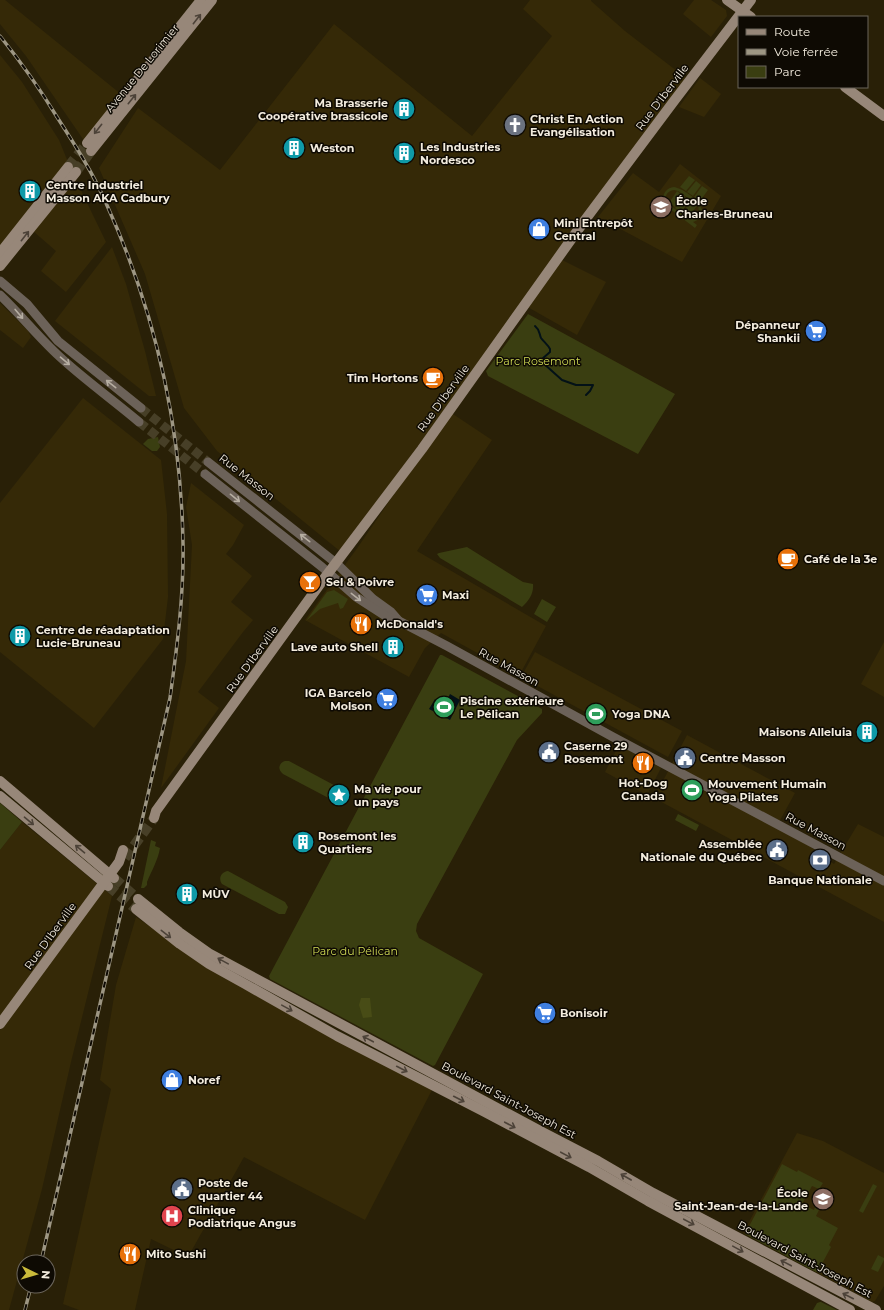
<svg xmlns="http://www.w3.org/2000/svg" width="884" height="1310" font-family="Montserrat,sans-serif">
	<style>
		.built { fill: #352907 }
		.green { fill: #3a3e11; fill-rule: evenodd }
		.forest { fill: #484c16 }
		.water { fill: #031117 }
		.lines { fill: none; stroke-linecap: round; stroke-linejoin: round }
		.stream { stroke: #031117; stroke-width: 2 }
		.tertiary-tunnel { stroke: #473f27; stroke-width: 9; stroke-dasharray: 9 4.5; stroke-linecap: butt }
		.secondary-tunnel { stroke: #473f27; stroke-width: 10; stroke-dasharray: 10 5; stroke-linecap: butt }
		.tertiary { stroke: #6c6259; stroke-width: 9 }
		.secondary { stroke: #978779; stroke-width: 10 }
		.rail-casing { stroke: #9d9683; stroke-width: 3.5 }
		.rail { stroke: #0e0a03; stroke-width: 2; stroke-dasharray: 6; stroke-linecap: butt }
		.oneway { stroke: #4c4238 }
		.oneway2 { stroke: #b6aea2 }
		.labels { text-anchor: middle; stroke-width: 3; stroke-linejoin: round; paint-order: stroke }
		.street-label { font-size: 11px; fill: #f3ecde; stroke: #0e0a03 }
		.poi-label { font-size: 11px; font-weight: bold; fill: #f3ecde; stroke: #0e0a03; text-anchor: start }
		.park-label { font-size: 11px; fill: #d0db55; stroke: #0e0a03 }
	</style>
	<rect width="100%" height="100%" fill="#292007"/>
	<g class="built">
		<path d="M0,0H5L122,95L85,142L26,56L0,24Z"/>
		<path d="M530,0H591V1L625,31L686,78L341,552L217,451L184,408L145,274L99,168L138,108L220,170L334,24L472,136L552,36L523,9Z"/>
		<path d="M694,0H711L726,10L727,16L711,37L683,14Z"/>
		<path d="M0,55L22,82L59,140L68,162L0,248Z"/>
		<path d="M700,78L721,94L704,117L679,107Z"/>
		<path d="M680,164L721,196L682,262L598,217L633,173L659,192Z"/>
		<path d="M76,180L106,242L66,292L41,271L56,251L33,231Z"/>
		<path d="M112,247L126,284L145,351L156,396H149L55,321Z"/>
		<path d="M558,258L606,282L577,335L524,305Z"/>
		<path d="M0,303L28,331L31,337L23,348L0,330Z"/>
		<path d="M83,398L161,460L167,514L168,597L163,639L94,728L0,652V503Z"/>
		<path d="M450,412L492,440L417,551L546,626L519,676L441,633L425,648L409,677L305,620L358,547Z"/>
		<path d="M191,483L244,525L233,545L226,554L252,576L231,602L253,620L243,632L198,692L219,708L161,788L186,661L192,545L186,507Z"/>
		<path d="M884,642V697L861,684Z"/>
		<path d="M535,652L682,731L668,757L521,677Z"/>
		<path d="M687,735L795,793L778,824L786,829L834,864L858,824L884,837V922L654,798Z"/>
		<path d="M619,745L661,768L647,795L605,772Z"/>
		<path d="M22,822L112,896L71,1062L42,1189L9,1310H0V850Z"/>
		<path d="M136,917L208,966L434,1086L365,1220L244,1157L188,1257L151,1239L135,1310H79L63,1304L111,1089L100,1080L116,985Z"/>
		<path d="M797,1133L823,1141L884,1173V1286L875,1301L872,1302L743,1233Z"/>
	</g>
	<g class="green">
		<path d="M689,176L695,180L686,191L680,187Z"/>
		<path d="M696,181L701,185L693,196L687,192Z"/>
		<path d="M702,186L708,190L700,201L694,197Z"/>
		<path d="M674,187C687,189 718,214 693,222L697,225L695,228L657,199L658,197L663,200C663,192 667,188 674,187ZM674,190L678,191L698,205L699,212C697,218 693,220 687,218L667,203C664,196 667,191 674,190Z"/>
		<path d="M677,191L683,196L675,207L669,203Z"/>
		<path d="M684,196L690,201L681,212L675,208Z"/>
		<path d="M691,201L697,206L688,217L682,213Z"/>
		<path d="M528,314L675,394L638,454L488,376L486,371Z"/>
		<path d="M158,437L160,447L157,451H152L143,444L148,439Z"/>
		<path d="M467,547L523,582L533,584C534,593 529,601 522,607L440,558L437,554L439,553Z"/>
		<path d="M334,590L348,599L343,608L340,609L338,603L320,609L306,621L327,592Z"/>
		<path d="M542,599L556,607L547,622L534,614Z"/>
		<path d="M440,655H442L542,709V713L517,740L417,924L416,931L419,938L483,974L435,1065L433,1066L270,979L269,976Z"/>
		<path d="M285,761H289L345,791C350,797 345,805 338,803L283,774C277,769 279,763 285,761Z"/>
		<path d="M0,803L22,822L0,850Z"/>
		<path d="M678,814L699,825L696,831L675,820Z"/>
		<path d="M151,840L156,842L155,846L160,848C158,860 152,870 147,882V885L144,888H141Z"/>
		<path d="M228,871L285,902L288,907L285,914H279L222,884C218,878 221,872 228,871Z"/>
		<path d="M782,1164L797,1172L798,1170L823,1183L819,1189L812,1186L802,1204L814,1210L815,1207L819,1210L816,1216L838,1228L829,1245L831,1247L818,1271L816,1272L745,1234Z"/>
		<path d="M873,1184L877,1186L863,1213L859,1211Z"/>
		<path d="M878,1255L884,1258V1260L878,1272L871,1269Z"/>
		<path d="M820,1302H821L837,1310H813L817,1303Z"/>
	</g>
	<path class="forest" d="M361,998H370L372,1017L363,1018L359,1005Z"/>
	<path class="water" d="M450,694L460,700L450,720L429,709L435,699L445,704Z"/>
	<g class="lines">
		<path class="stream" d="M535,326C540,330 539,333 541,338C544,342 548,345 550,349V352L542,359L543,363L562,380L576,385H593L590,391L586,395"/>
		<g class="tertiary-tunnel">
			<path d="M141,408L208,462"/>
			<path d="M139,422L205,474"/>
		</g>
		<g class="secondary-tunnel">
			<path d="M68,167L87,143"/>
			<path d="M76,172L91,151"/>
			<path d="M125,858L154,818"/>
			<path d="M114,878L138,899"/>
			<path d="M108,886L136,909"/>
		</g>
		<g class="tertiary">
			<path d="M0,281L27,304L58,341L141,408"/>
			<path d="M0,295C21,315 39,338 60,357C85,380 113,400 139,422"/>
			<path d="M208,462L336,563L373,599L391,612L398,620"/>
			<path d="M205,474L322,567L356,597L387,617L399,621L447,646L613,737L884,881"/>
		</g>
		<g class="secondary">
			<path d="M727,0L751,17"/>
			<path d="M845,87L884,116"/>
			<path d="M87,143L201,0"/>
			<path d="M91,151L212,0"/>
			<path d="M0,253L68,167"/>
			<path d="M0,266L76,172"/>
			<path d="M0,781L114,878"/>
			<path d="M0,796L108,886"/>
			<path d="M154,818L156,811L323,580L422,449L585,220L674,101L751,0"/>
			<path d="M138,899L179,932L210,954L542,1132L598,1161L653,1193L876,1310"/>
			<path d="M136,909L180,944L209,964L245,984L337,1036L483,1111L589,1167L648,1201L850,1310"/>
			<path d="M0,1024L119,862L123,850"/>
		</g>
		<g class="rail-casing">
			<g id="rail">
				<path d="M0,36C21,62 40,89 57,117C75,145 93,173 106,203C155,311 181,425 183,543C184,595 177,647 170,698L41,1262"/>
				<path d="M25,1310L31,1286"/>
			</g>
		</g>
		<use href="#rail" class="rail"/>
	</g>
	<defs><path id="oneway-shaft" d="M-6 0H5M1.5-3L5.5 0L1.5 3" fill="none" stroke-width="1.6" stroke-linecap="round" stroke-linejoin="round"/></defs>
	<g class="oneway">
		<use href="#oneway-shaft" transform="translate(197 19) rotate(-52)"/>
		<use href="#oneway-shaft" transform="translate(132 99) rotate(-51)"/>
		<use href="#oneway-shaft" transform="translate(98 129) rotate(128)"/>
		<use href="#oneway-shaft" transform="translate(25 236) rotate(-52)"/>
		<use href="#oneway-shaft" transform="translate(29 821) rotate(40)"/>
		<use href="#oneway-shaft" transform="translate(80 849) rotate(-140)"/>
		<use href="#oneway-shaft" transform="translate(166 934) rotate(38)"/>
		<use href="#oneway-shaft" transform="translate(223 961) rotate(-151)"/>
		<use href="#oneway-shaft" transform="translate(287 1008) rotate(29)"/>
		<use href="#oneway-shaft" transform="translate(368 1039) rotate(-152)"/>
		<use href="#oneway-shaft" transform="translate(402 1069) rotate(27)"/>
		<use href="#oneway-shaft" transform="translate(459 1099) rotate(27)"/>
		<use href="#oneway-shaft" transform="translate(510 1125) rotate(28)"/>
		<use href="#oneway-shaft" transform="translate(566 1155) rotate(28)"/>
		<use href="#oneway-shaft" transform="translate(626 1177) rotate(-150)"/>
		<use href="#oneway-shaft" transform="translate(689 1222) rotate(28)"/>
		<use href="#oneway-shaft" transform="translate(738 1249) rotate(29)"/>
		<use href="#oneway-shaft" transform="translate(786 1263) rotate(-152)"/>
		<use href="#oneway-shaft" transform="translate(848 1296) rotate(-153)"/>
	</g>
	<g class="oneway2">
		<use href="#oneway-shaft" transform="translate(19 314) rotate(50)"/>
		<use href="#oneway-shaft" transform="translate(65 361) rotate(40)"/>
		<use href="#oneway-shaft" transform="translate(111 384) rotate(-142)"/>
		<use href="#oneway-shaft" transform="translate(235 498) rotate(39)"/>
		<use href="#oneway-shaft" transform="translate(305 538) rotate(-142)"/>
		<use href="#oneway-shaft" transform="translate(356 597) rotate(38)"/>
	</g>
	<defs>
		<g id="building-disc" transform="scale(1.15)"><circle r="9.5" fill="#0f9aa8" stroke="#0e0a03"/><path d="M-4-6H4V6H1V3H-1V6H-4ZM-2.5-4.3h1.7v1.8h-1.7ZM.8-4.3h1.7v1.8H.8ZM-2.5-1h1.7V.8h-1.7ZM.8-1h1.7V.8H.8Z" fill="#fff"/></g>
		<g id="church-disc" transform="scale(1.15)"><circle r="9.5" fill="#6b7280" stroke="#0e0a03"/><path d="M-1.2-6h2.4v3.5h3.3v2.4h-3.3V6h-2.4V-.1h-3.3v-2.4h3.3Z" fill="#fff"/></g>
		<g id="school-disc" transform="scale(1.15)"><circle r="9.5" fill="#8d6e63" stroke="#0e0a03"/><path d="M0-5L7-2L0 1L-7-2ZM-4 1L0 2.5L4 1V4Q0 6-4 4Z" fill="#fff"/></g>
		<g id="shop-disc" transform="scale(1.15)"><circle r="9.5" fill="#3f7fe0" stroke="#0e0a03"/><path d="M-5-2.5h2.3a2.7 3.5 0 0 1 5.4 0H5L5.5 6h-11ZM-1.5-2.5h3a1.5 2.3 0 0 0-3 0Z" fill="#fff"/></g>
		<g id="supermarket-disc" transform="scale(1.15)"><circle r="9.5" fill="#3f7fe0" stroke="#0e0a03"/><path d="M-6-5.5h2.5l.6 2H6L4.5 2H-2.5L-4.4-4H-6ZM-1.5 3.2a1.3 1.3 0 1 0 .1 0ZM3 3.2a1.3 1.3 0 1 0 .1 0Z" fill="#fff"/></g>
		<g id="cafe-disc" transform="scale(1.15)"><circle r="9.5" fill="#e8710a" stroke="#0e0a03"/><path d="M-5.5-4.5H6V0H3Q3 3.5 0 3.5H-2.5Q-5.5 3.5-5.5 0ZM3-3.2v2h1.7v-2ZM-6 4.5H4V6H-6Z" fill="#fff"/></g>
		<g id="bar-disc" transform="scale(1.15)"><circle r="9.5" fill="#e8710a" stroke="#0e0a03"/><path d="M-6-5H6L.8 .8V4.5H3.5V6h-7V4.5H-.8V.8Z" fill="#fff"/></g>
		<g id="restaurant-disc" transform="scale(1.15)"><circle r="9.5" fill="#e8710a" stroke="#0e0a03"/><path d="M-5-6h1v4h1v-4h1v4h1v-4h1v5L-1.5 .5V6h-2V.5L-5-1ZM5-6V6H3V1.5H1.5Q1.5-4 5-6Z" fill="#fff"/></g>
		<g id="stadium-disc" transform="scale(1.15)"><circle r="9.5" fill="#2e9e5b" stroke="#0e0a03"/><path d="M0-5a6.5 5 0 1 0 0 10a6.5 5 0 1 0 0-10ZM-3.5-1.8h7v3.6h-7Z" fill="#fff"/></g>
		<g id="civic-disc" transform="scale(1.15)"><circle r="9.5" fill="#5c6f8a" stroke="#0e0a03"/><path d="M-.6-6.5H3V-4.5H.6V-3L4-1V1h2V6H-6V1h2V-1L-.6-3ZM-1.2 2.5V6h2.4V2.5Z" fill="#fff"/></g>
		<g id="sight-disc" transform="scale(1.15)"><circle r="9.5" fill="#0f9aa8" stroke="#0e0a03"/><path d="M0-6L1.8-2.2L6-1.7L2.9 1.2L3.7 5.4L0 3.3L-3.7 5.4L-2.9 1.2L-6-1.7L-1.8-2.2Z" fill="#fff"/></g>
		<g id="bank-disc" transform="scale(1.15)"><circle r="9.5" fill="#5c6f8a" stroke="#0e0a03"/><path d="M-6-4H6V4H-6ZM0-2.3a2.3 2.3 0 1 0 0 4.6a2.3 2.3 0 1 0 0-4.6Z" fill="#fff"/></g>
		<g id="hospital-disc" transform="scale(1.15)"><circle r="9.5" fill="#e0444e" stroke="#0e0a03"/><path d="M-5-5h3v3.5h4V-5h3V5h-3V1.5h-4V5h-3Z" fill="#fff"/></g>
	</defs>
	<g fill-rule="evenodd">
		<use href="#building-disc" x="404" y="109"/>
		<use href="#church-disc" x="515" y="125"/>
		<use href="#building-disc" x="294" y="148"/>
		<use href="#building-disc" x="404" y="153"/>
		<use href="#building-disc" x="30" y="191"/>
		<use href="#school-disc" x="661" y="207"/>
		<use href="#shop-disc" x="539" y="229"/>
		<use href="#supermarket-disc" x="816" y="331"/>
		<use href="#cafe-disc" x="433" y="378"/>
		<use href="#cafe-disc" x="788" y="559"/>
		<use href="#bar-disc" x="310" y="582"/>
		<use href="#supermarket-disc" x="427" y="595"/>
		<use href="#restaurant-disc" x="361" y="624"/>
		<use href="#building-disc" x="20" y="636"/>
		<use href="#building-disc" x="393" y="647"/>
		<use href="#supermarket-disc" x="387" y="699"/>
		<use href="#stadium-disc" x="444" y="707"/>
		<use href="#stadium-disc" x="596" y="714"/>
		<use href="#building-disc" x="867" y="732"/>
		<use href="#civic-disc" x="549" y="752"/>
		<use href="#civic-disc" x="685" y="758"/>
		<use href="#restaurant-disc" x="643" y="763"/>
		<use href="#stadium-disc" x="692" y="790"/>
		<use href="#sight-disc" x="339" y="795"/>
		<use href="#building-disc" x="303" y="842"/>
		<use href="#civic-disc" x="777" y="850"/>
		<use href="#bank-disc" x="820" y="860"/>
		<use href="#building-disc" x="187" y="894"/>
		<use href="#supermarket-disc" x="545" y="1013"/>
		<use href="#shop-disc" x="172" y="1080"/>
		<use href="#civic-disc" x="182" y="1189"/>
		<use href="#school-disc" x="823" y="1199"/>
		<use href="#hospital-disc" x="172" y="1216"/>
		<use href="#restaurant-disc" x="130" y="1254"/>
	</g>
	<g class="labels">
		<g class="street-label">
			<text transform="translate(142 68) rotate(-51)" y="4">Avenue De Lorimier</text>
			<text transform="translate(662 97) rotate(-53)" y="4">Rue D'Iberville</text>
			<text transform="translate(443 398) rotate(-54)" y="4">Rue D'Iberville</text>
			<text transform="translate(247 477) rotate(38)" y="4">Rue Masson</text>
			<text transform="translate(252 659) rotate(-54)" y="4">Rue D'Iberville</text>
			<text transform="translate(509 667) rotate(29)" y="4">Rue Masson</text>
			<text transform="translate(816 831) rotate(28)" y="4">Rue Masson</text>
			<text transform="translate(50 936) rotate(-54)" y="4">Rue D'Iberville</text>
			<text transform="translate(509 1100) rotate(28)" y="4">Boulevard Saint-Joseph Est</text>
			<text transform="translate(805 1259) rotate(28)" y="4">Boulevard Saint-Joseph Est</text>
		</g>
		<g class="poi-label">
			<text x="388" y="107" text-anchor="end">Ma Brasserie<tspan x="388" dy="13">Coopérative brassicole</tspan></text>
			<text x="530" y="123">Christ En Action<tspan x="530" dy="13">Evangélisation</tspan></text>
			<text x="420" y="151">Les Industries<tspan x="420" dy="13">Nordesco</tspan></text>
			<text x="310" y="152">Weston</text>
			<text x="46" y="189">Centre Industriel<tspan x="46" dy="13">Masson AKA Cadbury</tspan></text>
			<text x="676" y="205">École<tspan x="676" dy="13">Charles-Bruneau</tspan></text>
			<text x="554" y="227">Mini Entrepôt<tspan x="554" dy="13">Central</tspan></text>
			<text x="800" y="329" text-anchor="end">Dépanneur<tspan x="800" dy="13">Shankii</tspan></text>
			<text x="418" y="382" text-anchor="end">Tim Hortons</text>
			<text x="804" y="563">Café de la 3e</text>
			<text x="326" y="586">Sel &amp; Poivre</text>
			<text x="442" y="599">Maxi</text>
			<text x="376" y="628">McDonald's</text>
			<text x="36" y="634">Centre de réadaptation<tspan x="36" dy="13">Lucie-Bruneau</tspan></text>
			<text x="378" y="651" text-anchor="end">Lave auto Shell</text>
			<text x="372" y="697" text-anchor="end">IGA Barcelo<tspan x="372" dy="13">Molson</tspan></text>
			<text x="460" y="705">Piscine extérieure<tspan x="460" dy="13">Le Pélican</tspan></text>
			<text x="612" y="718">Yoga DNA</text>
			<text x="852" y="736" text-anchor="end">Maisons Alleluia</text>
			<text x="564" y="750">Caserne 29<tspan x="564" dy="13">Rosemont</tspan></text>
			<text x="700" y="762">Centre Masson</text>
			<text x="643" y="787" text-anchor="middle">Hot-Dog<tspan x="643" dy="13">Canada</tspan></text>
			<text x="708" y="788">Mouvement Humain<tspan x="708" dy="13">Yoga Pilates</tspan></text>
			<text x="354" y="793">Ma vie pour<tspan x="354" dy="13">un pays</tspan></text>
			<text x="318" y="840">Rosemont les<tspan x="318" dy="13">Quartiers</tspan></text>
			<text x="762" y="848" text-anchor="end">Assemblée<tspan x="762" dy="13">Nationale du Québec</tspan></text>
			<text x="820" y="884" text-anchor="middle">Banque Nationale</text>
			<text x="202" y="898">MÙV</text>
			<text x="560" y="1017">Bonisoir</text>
			<text x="188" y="1084">Noref</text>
			<text x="198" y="1187">Poste de<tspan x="198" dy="13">quartier 44</tspan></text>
			<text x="808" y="1197" text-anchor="end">École<tspan x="808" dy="13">Saint-Jean-de-la-Lande</tspan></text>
			<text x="188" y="1214">Clinique<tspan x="188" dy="13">Podiatrique Angus</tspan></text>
			<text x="146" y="1258">Mito Sushi</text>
		</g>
		<g class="park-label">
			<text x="538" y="365">Parc Rosemont</text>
			<text x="355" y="955">Parc du Pélican</text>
		</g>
	</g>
	<rect x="738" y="16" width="130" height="72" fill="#0e0a03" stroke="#6a645b"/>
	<rect x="746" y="29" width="20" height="6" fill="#978779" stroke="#6a645b"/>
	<text x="774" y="36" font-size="12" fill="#f3ecde">Route</text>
	<rect x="746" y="49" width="20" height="6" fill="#9d9683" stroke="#6a645b"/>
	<text x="774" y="56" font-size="12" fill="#f3ecde">Voie ferrée</text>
	<rect x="746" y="66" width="20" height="12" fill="#3a3e11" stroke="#6a645b"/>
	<text x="774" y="76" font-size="12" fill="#f3ecde">Parc</text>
	<g transform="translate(36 1274) rotate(95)"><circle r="19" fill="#0e0a03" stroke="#6a645b"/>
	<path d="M0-3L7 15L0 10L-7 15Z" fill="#caba3a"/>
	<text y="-6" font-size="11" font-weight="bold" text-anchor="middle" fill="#f3ecde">N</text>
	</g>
</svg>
